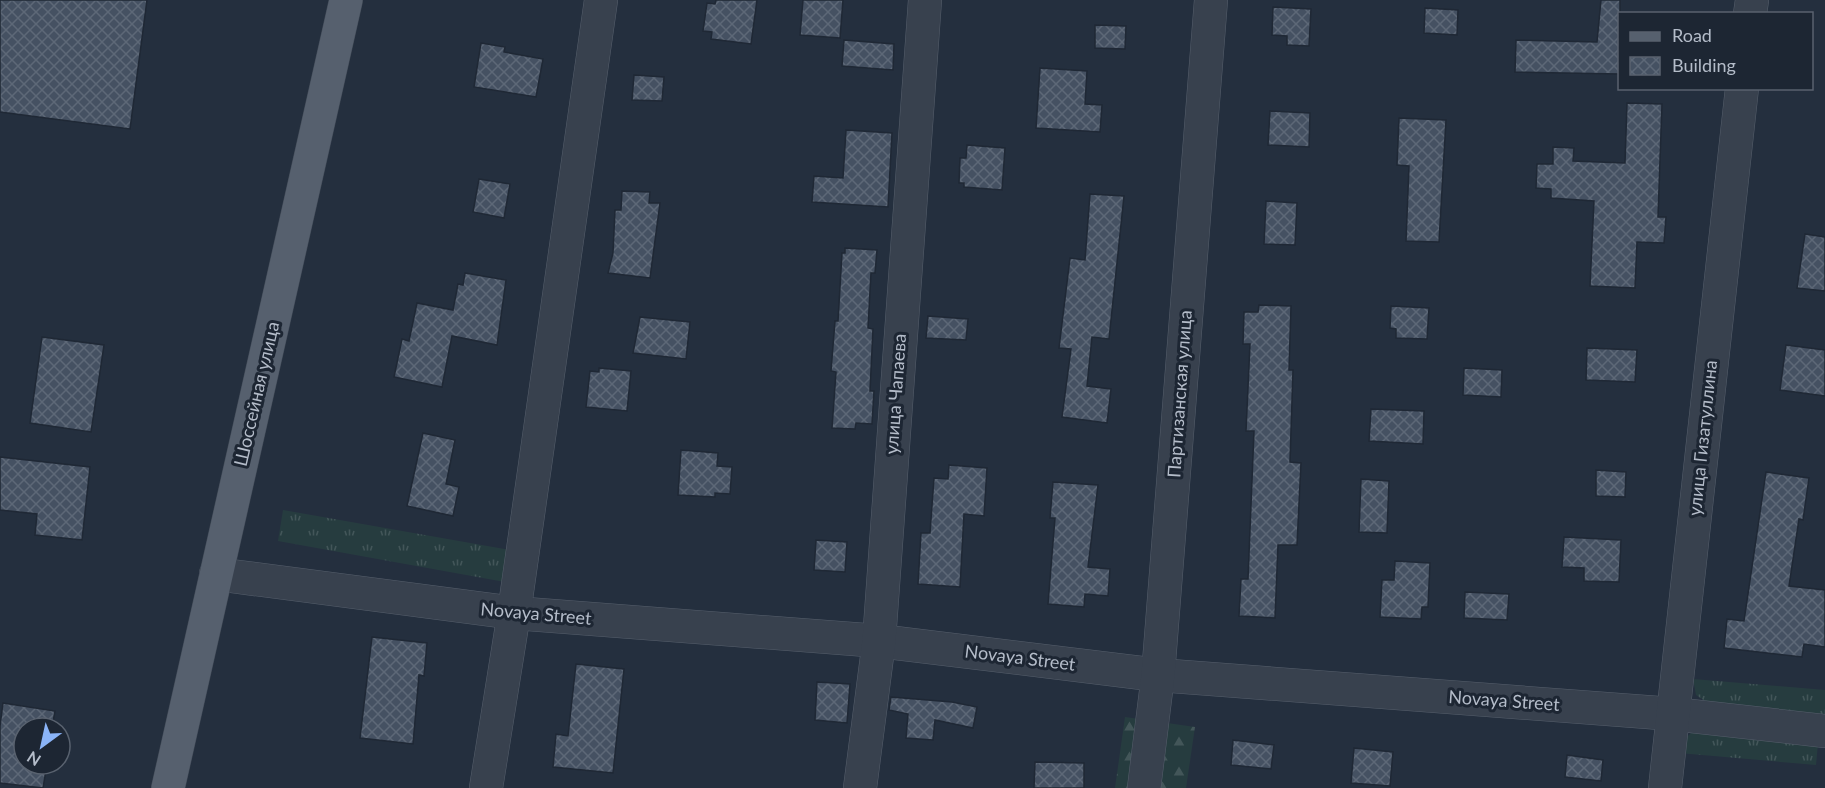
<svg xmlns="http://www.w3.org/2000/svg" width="1825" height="788" font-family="Lato,sans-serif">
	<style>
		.grass { fill: url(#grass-tufts) }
		.forest { fill: url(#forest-firs) }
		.building { fill: url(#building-cross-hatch); stroke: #1f2835; stroke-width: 1.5 }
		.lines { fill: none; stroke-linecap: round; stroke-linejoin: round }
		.minor-casing { stroke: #565f6c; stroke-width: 34 }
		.major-casing { stroke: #414a57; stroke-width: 34 }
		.minor { stroke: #38414e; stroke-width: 33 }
		.major { stroke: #56606e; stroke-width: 33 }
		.labels { text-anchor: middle; stroke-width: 6; stroke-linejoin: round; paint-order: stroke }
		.street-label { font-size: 18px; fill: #b4bcc9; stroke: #1d2633 }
	</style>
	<defs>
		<pattern id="grass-tufts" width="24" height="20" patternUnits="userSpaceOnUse" patternTransform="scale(1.5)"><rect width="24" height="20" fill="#263c3f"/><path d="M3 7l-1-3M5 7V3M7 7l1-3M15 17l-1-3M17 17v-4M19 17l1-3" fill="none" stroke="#435659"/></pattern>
		<pattern id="forest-firs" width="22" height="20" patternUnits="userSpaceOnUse" patternTransform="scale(1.5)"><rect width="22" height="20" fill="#263c3f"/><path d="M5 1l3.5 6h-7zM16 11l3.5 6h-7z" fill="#435659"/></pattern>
		<pattern id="building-cross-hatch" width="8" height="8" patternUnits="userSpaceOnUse" patternTransform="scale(1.5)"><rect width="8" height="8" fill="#455162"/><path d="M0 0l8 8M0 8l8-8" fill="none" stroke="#5d6877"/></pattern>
	</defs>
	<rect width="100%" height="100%" fill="#242f3e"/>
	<g class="grass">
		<path d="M283,510L510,550L505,582L278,541Z"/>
		<path d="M1693,679L1825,690V714L1711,705L1696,695Z"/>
		<path d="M1693,731L1818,743L1816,765L1679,753L1685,739Z"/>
	</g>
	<path class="forest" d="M1125,717L1195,727L1186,788H1115Z"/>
	<g class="building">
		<path d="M0,0H147L130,129L0,112Z"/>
		<path d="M716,0H757L751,44L711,39L712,32L703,31L707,3L715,4Z"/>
		<path d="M803,0H843L840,38L800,35Z"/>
		<path d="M1601,0H1620V74L1515,72L1516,40L1597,42Z"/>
		<path d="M1273,7L1311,9L1309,46L1287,45V36L1272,35Z"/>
		<path d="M1425,8L1458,10L1457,35L1424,33Z"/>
		<path d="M1095,25L1126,26L1125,49L1095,48Z"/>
		<path d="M844,40L894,44L893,70L842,66Z"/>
		<path d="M481,43L505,47L504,52L543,59L536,97L474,87Z"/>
		<path d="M1040,68L1087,71L1085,104L1102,105L1100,132L1036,128Z"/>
		<path d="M634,75L664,77L662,101L632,100Z"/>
		<path d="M1627,103L1662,104L1658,217H1666L1664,243L1637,242L1635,288L1590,286L1594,201L1551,198V189L1536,188L1537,164H1553V147L1574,148L1573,161L1625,163Z"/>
		<path d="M1270,111L1310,113L1309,147L1268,145Z"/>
		<path d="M1399,118L1446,120L1439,242L1406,241L1409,166L1397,165Z"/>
		<path d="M846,130L892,133L888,207L812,202L814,176L843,178Z"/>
		<path d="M967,145L1005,148L1002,190L964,187V183H959L960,158H966Z"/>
		<path d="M479,179L510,184L504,218L473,212Z"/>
		<path d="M622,191L650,192L649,203H660L650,278L608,273L613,253L615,210H621Z"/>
		<path d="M1090,194L1124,196L1109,339L1092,337L1087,386L1111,389L1107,423L1062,417L1071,349L1059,348L1070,258L1085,260Z"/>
		<path d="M1266,201L1297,203L1295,245L1264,244Z"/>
		<path d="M1805,234L1825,237V291L1797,288Z"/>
		<path d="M845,248L877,250L875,273H871L868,328L873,329L870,391H874L872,424L856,423L855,429L832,428L836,372L831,371L835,321H838L842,253H845Z"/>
		<path d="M465,273L506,280L497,345L452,336L442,387L394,377L402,339L409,341L417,303L453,310L458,284L463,285Z"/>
		<path d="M1259,305L1291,306L1289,370H1293L1290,462L1301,463L1297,545H1278L1275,618L1239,616L1241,579H1248L1254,431H1246L1250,344H1243L1244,312H1258Z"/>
		<path d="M1391,306L1429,308L1427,339L1396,338V329L1390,328Z"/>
		<path d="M928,316L968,319L966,340L926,338Z"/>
		<path d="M640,317L690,322L686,359L633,353Z"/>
		<path d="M42,337L104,345L91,432L30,423Z"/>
		<path d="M1786,345L1825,350V396L1780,390Z"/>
		<path d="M1587,348L1637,350L1635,382L1586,380Z"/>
		<path d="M599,368L631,371L627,411L586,407L590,371L599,372Z"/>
		<path d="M1464,368L1502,370L1501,397L1463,395Z"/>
		<path d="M1371,409L1424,411L1423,444L1369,441Z"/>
		<path d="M423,433L455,440L446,484L459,487L453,516L407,506Z"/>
		<path d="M681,450L718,453L717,466L732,467L730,494L715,493V497L678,495Z"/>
		<path d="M0,457L90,467L82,540L35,535L37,514L0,510Z"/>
		<path d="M949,465L987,468L984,516L964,514L960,587L918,584L921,533H930L934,478L948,479Z"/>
		<path d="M1596,470L1626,472L1625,497L1596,496Z"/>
		<path d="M1766,472L1809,478L1803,520L1799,519L1789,586L1825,590V647L1804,644L1802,657L1724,648L1727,619L1744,621Z"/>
		<path d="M1361,479L1389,481L1387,533L1359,532Z"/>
		<path d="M1053,482L1098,485L1088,567L1110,569L1108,596L1085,594L1084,607L1048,604L1055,518H1050Z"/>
		<path d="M1564,537L1621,540L1619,582L1584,581V568L1562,567Z"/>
		<path d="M816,540L847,542L845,572L814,570Z"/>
		<path d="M1395,561L1430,563L1428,607H1422L1421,619L1380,617L1382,580H1394Z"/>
		<path d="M1465,592L1509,594L1507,620L1464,618Z"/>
		<path d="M372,637L427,643L424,676L419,675L413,744L360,738Z"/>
		<path d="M576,664L624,669L613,773L553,767L556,734L568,736Z"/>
		<path d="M817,682L850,684L847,723L815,720Z"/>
		<path d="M891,697L952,702L977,707L973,728L935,720L933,740L906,738L908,714L889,710Z"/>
		<path d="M3,703L55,711L52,728H24V764H47L43,788L0,783V726Z"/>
		<path d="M1233,740L1274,745L1271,769L1231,765Z"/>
		<path d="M1354,748L1393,752L1390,786L1351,783Z"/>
		<path d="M1567,755L1603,760L1601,781L1565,777Z"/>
		<path d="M1035,762L1084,763V788H1034Z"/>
	</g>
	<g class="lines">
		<g class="minor-casing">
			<g id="minor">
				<path d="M1750,14L1752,0"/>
				<path d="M216,574L514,613L879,641L1158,675L1673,714L1825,731"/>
				<path d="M486,788L514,613L601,0"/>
				<path d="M860,788L879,641L925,0"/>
				<path d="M1144,788L1158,675L1211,0"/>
				<path d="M1665,788L1742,88"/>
			</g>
		</g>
		<g class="major-casing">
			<path id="major" d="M168,788L346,0"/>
		</g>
		<use href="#minor" class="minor"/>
		<use href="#major" class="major"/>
	</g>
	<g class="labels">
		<g class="street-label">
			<text transform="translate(257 394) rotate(-77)" y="6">Шоссейная улица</text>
			<text transform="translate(896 394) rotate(-86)" y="6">улица Чапаева</text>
			<text transform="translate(1180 394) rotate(-86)" y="6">Партизанская улица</text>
			<text transform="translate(1703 438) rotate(-84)" y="6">улица Гизатуллина</text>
			<text transform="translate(536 614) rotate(5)" y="6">Novaya Street</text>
			<text transform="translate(1020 658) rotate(7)" y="6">Novaya Street</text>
			<text transform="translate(1504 701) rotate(4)" y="6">Novaya Street</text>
		</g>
	</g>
	<rect x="1618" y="12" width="195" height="78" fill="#1d2633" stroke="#59626f" stroke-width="1.5"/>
	<rect x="1630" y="32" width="30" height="9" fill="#56606e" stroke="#59626f" stroke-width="1.5"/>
	<text x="1672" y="42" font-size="18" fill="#b4bcc9">Road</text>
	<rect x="1630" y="57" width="30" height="18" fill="url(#building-cross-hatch)" stroke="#59626f" stroke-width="1.5"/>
	<text x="1672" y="72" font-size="18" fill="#b4bcc9">Building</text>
	<g transform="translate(42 746) rotate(213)"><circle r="28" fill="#1d2633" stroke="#59626f" stroke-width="1.5"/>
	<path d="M0-4.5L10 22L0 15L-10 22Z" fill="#8ab4f8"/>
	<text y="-9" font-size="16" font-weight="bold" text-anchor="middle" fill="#b4bcc9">N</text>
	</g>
</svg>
